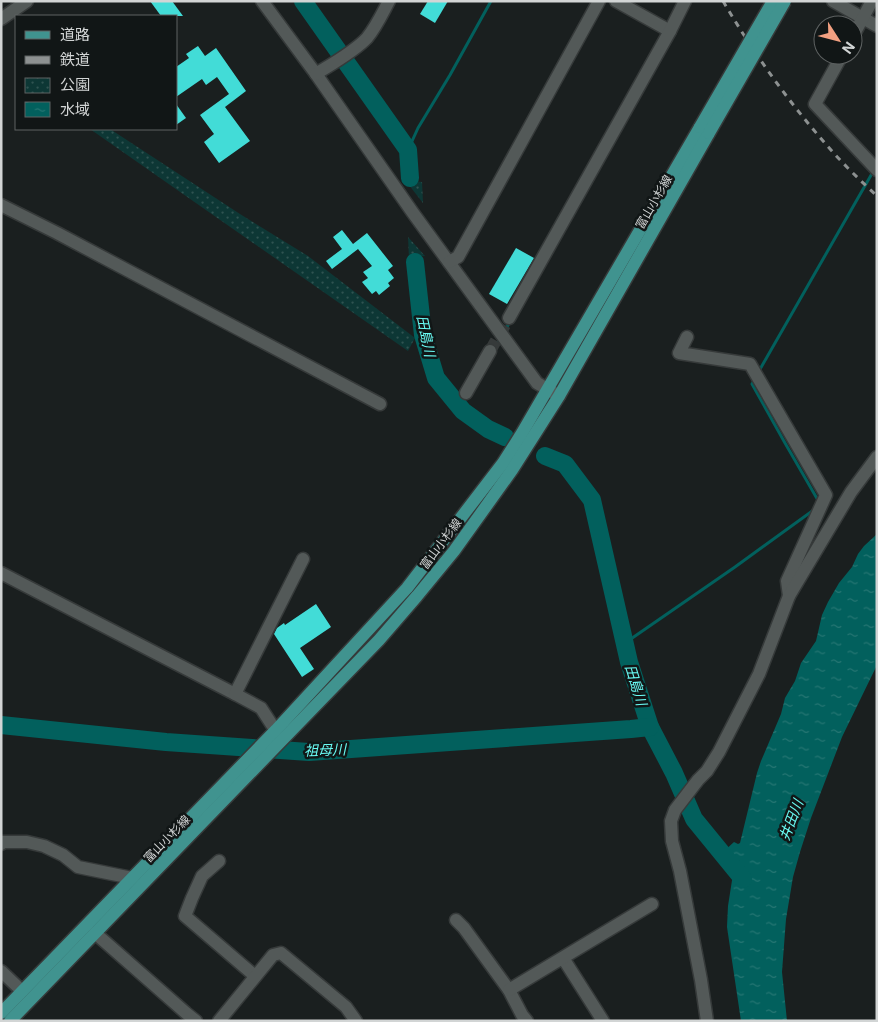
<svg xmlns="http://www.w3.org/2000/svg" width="878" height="1022" font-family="Inter,'Noto Sans JP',sans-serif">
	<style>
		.park { fill: url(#park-dots) }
		.water { fill: url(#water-ripples) }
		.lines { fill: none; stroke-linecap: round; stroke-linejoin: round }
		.stream { stroke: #02605d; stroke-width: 3 }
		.river { stroke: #02605d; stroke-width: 18 }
		.building { fill: #42dcd7 }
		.minor-tunnel { stroke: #363a3a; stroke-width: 12; stroke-dasharray: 12 6; stroke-linecap: butt }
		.minor-casing { stroke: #363a3a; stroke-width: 15 }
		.major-casing { stroke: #363a3a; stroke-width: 15 }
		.minor { stroke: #535958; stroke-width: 12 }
		.major { stroke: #40938f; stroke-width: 12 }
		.rail { stroke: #8d9191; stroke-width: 3; stroke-dasharray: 6 6; stroke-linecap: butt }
		.major-bridge-casing { stroke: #363a3a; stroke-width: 15; stroke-linecap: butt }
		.major-bridge { stroke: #40938f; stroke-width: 12 }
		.labels { text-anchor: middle; stroke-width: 5; stroke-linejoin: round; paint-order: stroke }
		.street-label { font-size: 12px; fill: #d2d5d5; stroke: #111616 }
		.water-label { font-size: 14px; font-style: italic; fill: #69faf3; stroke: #111616 }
	</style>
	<defs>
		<pattern id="park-dots" width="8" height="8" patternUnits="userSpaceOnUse" patternTransform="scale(1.25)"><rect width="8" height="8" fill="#0d3735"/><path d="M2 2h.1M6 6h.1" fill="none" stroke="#2f5351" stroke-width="1.8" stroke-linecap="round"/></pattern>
		<pattern id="water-ripples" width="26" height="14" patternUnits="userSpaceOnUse" patternTransform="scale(1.25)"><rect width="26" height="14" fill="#02605d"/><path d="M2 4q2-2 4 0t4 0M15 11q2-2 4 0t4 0" fill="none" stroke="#267673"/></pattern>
	</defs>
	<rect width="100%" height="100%" fill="#1a1f1f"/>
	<g class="park">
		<path d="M90,129H110L240,214L308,256L415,338L408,351Z"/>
		<path d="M405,180L422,182L423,203Z"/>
		<path d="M408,237L425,256L409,258Z"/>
	</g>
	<path class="water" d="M877,534V665L842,737L811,818L800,852L793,877L786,919L782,972L787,1021H741L727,927L728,906L733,874L731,868L723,852L734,842L738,844L740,843L757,773L761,761L781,714L785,698L795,681L801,663L816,641L822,615L828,602L839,583L852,567L858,554L864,546Z"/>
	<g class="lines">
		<g class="stream">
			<path d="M408,150L418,128L450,75L491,1"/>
			<path d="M504,332L511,320"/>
			<path d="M494,350L501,338"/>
			<path d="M759,371L874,170"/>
			<path d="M755,379L752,384L785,443L819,502"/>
			<path d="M625,643L735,567L815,509"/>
		</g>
		<g class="river">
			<path d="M303,1L408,150L410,178"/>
			<path d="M415,262L423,335L436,378L463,411L488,429L505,437"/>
			<path d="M545,456L565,464L592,500L629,662L650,727L674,773L694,819L743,879"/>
			<path d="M1,725L166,742L309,752L631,729L650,727"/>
		</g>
	</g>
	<g class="building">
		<path d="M150,1H172L183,16H161Z"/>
		<path d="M428,1H448L435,23L420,14Z"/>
		<path d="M198,46L205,56L216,48L246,91L225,107L250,141L219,163L204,142L214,134L200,115L229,94L217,77L206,85L202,79L176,97V67L189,58L186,54Z"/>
		<path d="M176,104L186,118L176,125Z"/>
		<path d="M342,230L353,244L367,233L393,266L388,270L394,278L388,283L390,286L379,295L376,291L372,294L362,282L368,278L363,272L372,266L358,249L332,269L326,261L342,249L333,237Z"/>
		<path d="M516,248L534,258L507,304L489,294Z"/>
		<path d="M316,604L331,627L300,648L314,669L302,677L274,634L277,628L284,623L285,625Z"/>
	</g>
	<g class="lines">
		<path class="minor-tunnel" d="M490,351L509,318"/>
		<g class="minor-casing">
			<g id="minor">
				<path d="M262,1L316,74L413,213L537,383L559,396"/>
				<path d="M616,1L670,31"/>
				<path d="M833,1L877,26"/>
				<path d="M1,19L27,1"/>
				<path d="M853,36L872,1"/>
				<path d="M842,55L815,104L877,170"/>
				<path d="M316,74C332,64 355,51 367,38C376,27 382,14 389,1"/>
				<path d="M1,205L57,233L380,404"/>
				<path d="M449,262L458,257L599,1"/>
				<path d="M509,318L670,31L685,1"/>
				<path d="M687,337L679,353L750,364L826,495L787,581L789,596"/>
				<path d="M466,393L490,351"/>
				<path d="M1,573L235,694"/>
				<path d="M276,730L272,725L261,708L235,694L303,559"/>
				<path d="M1,844L2,842H27L44,846L63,855L78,867L132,878"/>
				<path d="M219,861L202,876L192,898L185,916L255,976"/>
				<path d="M456,920L464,928L509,990L522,1015L527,1021"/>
				<path d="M95,933L186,1013L196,1021"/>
				<path d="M563,958L603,1021"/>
				<path d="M1,971L22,991"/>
				<path d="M509,990L652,904"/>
				<path d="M219,1021L273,955L281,953L346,1007L356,1021"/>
				<path d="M707,1021L701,980L680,871L672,841L671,821L675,810L698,780L707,771L719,752L759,674L789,596L851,492L877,457"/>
			</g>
		</g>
		<g class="major-casing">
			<g id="major">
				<path d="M1,1013L276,730L407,588L503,463L522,433L700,127"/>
				<path d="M10,1021L379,640L417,596L454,551L512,470L559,396L709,133"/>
			</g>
		</g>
		<use href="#minor" class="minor"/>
		<use href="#major" class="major"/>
		<path class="rail" d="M723,1C754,54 790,104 831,150C845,166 861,181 877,196"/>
		<g class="major-bridge-casing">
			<g id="major-bridge">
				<path d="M700,127L773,1"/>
				<path d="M709,133L785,1"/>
			</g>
		</g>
		<use href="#major-bridge" class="major-bridge"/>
	</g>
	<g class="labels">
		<g class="street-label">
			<text transform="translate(654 202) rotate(-60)" y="4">富山小杉線</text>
			<text transform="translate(441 544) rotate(-53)" y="4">富山小杉線</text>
			<text transform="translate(167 839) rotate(-46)" y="4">富山小杉線</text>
		</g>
		<g class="water-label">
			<text transform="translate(426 336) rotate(78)" y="5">田島川</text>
			<text transform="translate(636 685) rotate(73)" y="5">田島川</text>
			<text transform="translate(325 750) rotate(-2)" y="5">祖母川</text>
			<text transform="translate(791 820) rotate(-69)" y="5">井田川</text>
		</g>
	</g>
	<rect width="878" height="1022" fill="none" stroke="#d2d5d5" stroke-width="5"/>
	<rect x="15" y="15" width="162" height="115" fill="#111616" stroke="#5e6262"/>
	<rect x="25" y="31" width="25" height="8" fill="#40938f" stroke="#5e6262"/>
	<text x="60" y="40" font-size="15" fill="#d2d5d5">道路</text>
	<rect x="25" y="56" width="25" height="8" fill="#8d9191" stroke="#5e6262"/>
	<text x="60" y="65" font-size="15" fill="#d2d5d5">鉄道</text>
	<rect x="25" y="78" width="25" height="15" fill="url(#park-dots)" stroke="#5e6262"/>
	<text x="60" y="90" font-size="15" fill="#d2d5d5">公園</text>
	<rect x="25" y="102" width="25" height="15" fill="url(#water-ripples)" stroke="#5e6262"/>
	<text x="60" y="115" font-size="15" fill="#d2d5d5">水域</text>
	<g transform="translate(838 40) rotate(126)"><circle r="24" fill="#111616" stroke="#5e6262"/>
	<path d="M0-4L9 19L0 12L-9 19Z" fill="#f2a081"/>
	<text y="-8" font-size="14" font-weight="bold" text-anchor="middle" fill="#d2d5d5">N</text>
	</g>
</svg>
